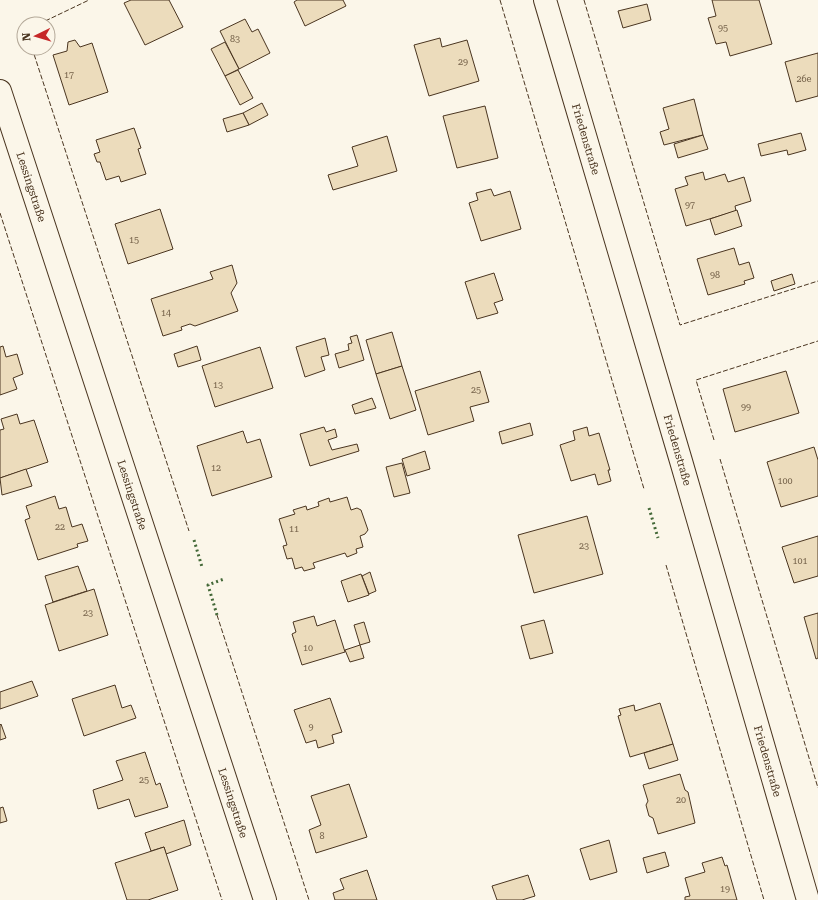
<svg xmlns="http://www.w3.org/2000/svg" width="818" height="900" font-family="'Roboto Serif',serif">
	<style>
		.building { fill: #ecdcbc; stroke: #4a3520 }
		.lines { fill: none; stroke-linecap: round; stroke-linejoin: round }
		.minor-casing { stroke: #4a3520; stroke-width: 24 }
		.minor { stroke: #fbf6e9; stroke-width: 22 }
		.hedge { stroke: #436837; stroke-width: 3; stroke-dasharray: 2 3; stroke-linecap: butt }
		.fence { stroke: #4a3520; stroke-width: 1; stroke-dasharray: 5 2; stroke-linecap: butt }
		.labels { text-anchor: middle; stroke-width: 3; stroke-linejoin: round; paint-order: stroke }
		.number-label { font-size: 9px; fill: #725f47 }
		.street-label { font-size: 11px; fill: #4a3520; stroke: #fbf6e9 }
	</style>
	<rect width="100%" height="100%" fill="#fbf6e9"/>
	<g class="building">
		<path d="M131,0H169L183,27L145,45L124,3Z"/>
		<path d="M297,0H343L346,6L305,26L294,2Z"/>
		<path d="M712,0H759L772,44L730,56L726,42L716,44L708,18L716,16Z"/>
		<path d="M647,4L651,20L623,28L618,11Z"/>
		<path d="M245,19L252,32L258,29L270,53L239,69L220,31Z"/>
		<path d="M440,38L442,47L467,40L479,81L429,96L414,45Z"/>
		<path d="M75,40L80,47L92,43L108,92L69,105L53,55L67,51L68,42Z"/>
		<path d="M225,42L239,69L225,76L211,49Z"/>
		<path d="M818,53V96L796,102L785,62Z"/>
		<path d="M238,70L253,98L240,105L225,76Z"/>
		<path d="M694,99L703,135L664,145L660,132L669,129L663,108Z"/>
		<path d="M262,103L268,115L249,125L243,113Z"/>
		<path d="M485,106L498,158L457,168L443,116Z"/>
		<path d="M243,113L249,125L227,132L223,119Z"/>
		<path d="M134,128L141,148L138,149L146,174L121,182L119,176L106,180L100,162H97L94,154L100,152L96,140Z"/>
		<path d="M801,133L806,150L788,155L787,150L761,156L758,144Z"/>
		<path d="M703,135L708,149L678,158L674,144Z"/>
		<path d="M387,136L397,171L333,190L328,175L358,166L352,147Z"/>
		<path d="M703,172L705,180L725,174L728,182L744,177L751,201L735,206L736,211L686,226L675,189L688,185L685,177Z"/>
		<path d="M491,189L494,196L510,191L521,229L481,241L469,203L478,200L476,193Z"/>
		<path d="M160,209L173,249L128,264L115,224Z"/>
		<path d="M737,210L742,226L715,235L710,219Z"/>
		<path d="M734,248L739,265L749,262L754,278L744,281L745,284L708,295L697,259Z"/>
		<path d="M232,265L237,283L231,293L238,311L195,326L190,324L181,327L182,330L163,336L151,299L213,279L210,272Z"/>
		<path d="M494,273L503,300L494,303L498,313L477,319L465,282Z"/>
		<path d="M792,274L795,284L774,291L771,281Z"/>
		<path d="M392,332L402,366L376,374L366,340Z"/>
		<path d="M357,335L364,360L339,368L335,354L349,350L348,344L352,343L350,337Z"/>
		<path d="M325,338L329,355L321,357L325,370L305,377L296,347Z"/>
		<path d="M3,346L6,357L17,354L23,374L13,378L17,389L0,395V347Z"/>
		<path d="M197,346L201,360L178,367L174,354Z"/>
		<path d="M260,347L273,388L215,407L202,366Z"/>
		<path d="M402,366L416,410L390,419L376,374Z"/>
		<path d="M480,371L489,402L470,407L474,421L428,435L415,391Z"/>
		<path d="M786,371L799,413L735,432L723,389Z"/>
		<path d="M372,398L376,408L355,414L352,405Z"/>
		<path d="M17,414L20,424L34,420L48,462L0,478V430L4,429L1,419Z"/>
		<path d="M530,423L533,435L502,444L499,432Z"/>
		<path d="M324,427L326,432L335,429L337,437L328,440L332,450L357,444L359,451L310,466L300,434Z"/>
		<path d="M587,427L589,436L599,433L610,470H608L611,481L598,485L595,474L571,481L560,445L575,440L573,431Z"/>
		<path d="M243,431L247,443L260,439L272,477L212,496L197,446Z"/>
		<path d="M814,447L818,460V496L781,507L767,462Z"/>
		<path d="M425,451L430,469L407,476L402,459Z"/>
		<path d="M402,463L410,493L394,497L386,467Z"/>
		<path d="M26,469L32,486L2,495L0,478Z"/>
		<path d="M55,496L59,509L66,507L72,527L82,524L88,541L77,544L78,547L38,560L25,520L30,518L26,506Z"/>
		<path d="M347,497L351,510L357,508L361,510L368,530L365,534L360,536L363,547L356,549L357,553L347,557L345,553L313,563L315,568L304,571L302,567L295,569L292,558L287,559L283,546L287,545L279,519L295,514L293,510L306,506L307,510L319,506L318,502L329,498L330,502Z"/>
		<path d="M587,516L603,574L534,593L518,535Z"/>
		<path d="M818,536V576L794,583L782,547Z"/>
		<path d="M78,566L87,591L53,602L45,576Z"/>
		<path d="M370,572L376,591L369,594L362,576Z"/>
		<path d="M361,574L369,595L348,602L341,581Z"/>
		<path d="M94,589L108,635L59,651L45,605Z"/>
		<path d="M818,613V658L816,659L804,617Z"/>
		<path d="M314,616L317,626L335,620L345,652L302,665L292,634L296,632L293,622Z"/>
		<path d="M544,620L553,653L530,659L521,626Z"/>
		<path d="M364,622L370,642L360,645L354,625Z"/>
		<path d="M360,645L364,658L350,662L345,650Z"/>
		<path d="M32,681L38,696L0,709V692Z"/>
		<path d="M115,685L122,708L131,705L136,718L84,736L72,699Z"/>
		<path d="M330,698L342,732L332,735L334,743L318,748L316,740L306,743L294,710Z"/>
		<path d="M660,703L673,744L630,757L618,716L621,715L619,709L634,705L635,711Z"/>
		<path d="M1,724L6,738L0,740V725Z"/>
		<path d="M673,744L678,760L649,769L644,753Z"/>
		<path d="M145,752L156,785L160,783L168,807L135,817L129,799L98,809L93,790L123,780L116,761Z"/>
		<path d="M680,774L685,790L688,792L695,823L658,834L653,818L649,816L646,805L648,801L643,785Z"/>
		<path d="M349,784L367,837L316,853L309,830L321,825L311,796Z"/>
		<path d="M3,807L7,821L0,823V808Z"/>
		<path d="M184,820L191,845L166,854L164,847L151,851L145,833Z"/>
		<path d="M609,840L617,872L590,880L580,849Z"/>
		<path d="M164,847L178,890L148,900H127L115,863Z"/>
		<path d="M665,852L669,866L647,873L643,858Z"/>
		<path d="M722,857L725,866L727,865L737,900H685V897L690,896L685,878L705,872L702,863Z"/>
		<path d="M367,870L377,900H335L333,893L344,889L340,879Z"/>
		<path d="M528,875L535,896L522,900H497L492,886Z"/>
	</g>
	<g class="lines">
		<g class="minor-casing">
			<g id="minor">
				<path id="s1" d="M545,0L681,461L808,900"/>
				<path id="s2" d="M0,91L265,900"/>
			</g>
		</g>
		<use href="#minor" class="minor"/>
		<g class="hedge">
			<path d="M649,508L658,538"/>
			<path d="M194,540L202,567"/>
			<path d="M217,615L208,585L224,579"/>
		</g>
		<g class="fence">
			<path d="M500,0L644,489"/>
			<path d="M584,0L680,325L818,281"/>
			<path d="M39,24L89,0"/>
			<path d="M32,48L189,531"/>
			<path d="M0,213L222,900"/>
			<path d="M714,440L696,380L818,341"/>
			<path d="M720,459L818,788"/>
			<path d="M666,565L764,900"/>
			<path d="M217,615L309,900"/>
		</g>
	</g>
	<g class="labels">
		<g class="number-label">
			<text x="723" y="31">95</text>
			<text x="235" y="42">83</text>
			<text x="463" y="65">29</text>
			<text x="69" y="78">17</text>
			<text x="804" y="82">26e</text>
			<text x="690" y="208">97</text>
			<text x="134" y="243">15</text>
			<text x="715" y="278">98</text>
			<text x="166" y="316">14</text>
			<text x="218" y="388">13</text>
			<text x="476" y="393">25</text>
			<text x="746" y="410">99</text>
			<text x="216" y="471">12</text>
			<text x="785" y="484">100</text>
			<text x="60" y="530">22</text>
			<text x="294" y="532">11</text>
			<text x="584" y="549">23</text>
			<text x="800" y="564">101</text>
			<text x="88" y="616">23</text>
			<text x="308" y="651">10</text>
			<text x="311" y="730">9</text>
			<text x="144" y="783">25</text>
			<text x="681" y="803">20</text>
			<text x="322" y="839">8</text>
			<text x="725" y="892">19</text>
		</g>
		<g class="street-label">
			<text dy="4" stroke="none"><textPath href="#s1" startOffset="145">Friedenstraße</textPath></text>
			<text dy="4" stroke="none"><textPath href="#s2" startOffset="101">Lessingstraße</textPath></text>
			<text dy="4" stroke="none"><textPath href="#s1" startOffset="469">Friedenstraße</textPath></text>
			<text dy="4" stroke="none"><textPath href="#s2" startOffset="425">Lessingstraße</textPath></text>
			<text dy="4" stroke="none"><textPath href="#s1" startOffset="793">Friedenstraße</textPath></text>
			<text dy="4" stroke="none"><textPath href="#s2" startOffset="749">Lessingstraße</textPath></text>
		</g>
	</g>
	<g transform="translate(36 36) rotate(265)"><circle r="19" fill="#fbf6e9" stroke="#b4a999"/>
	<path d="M0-3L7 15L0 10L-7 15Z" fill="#c62828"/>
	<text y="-6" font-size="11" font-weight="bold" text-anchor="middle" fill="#4a3520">N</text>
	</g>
</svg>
